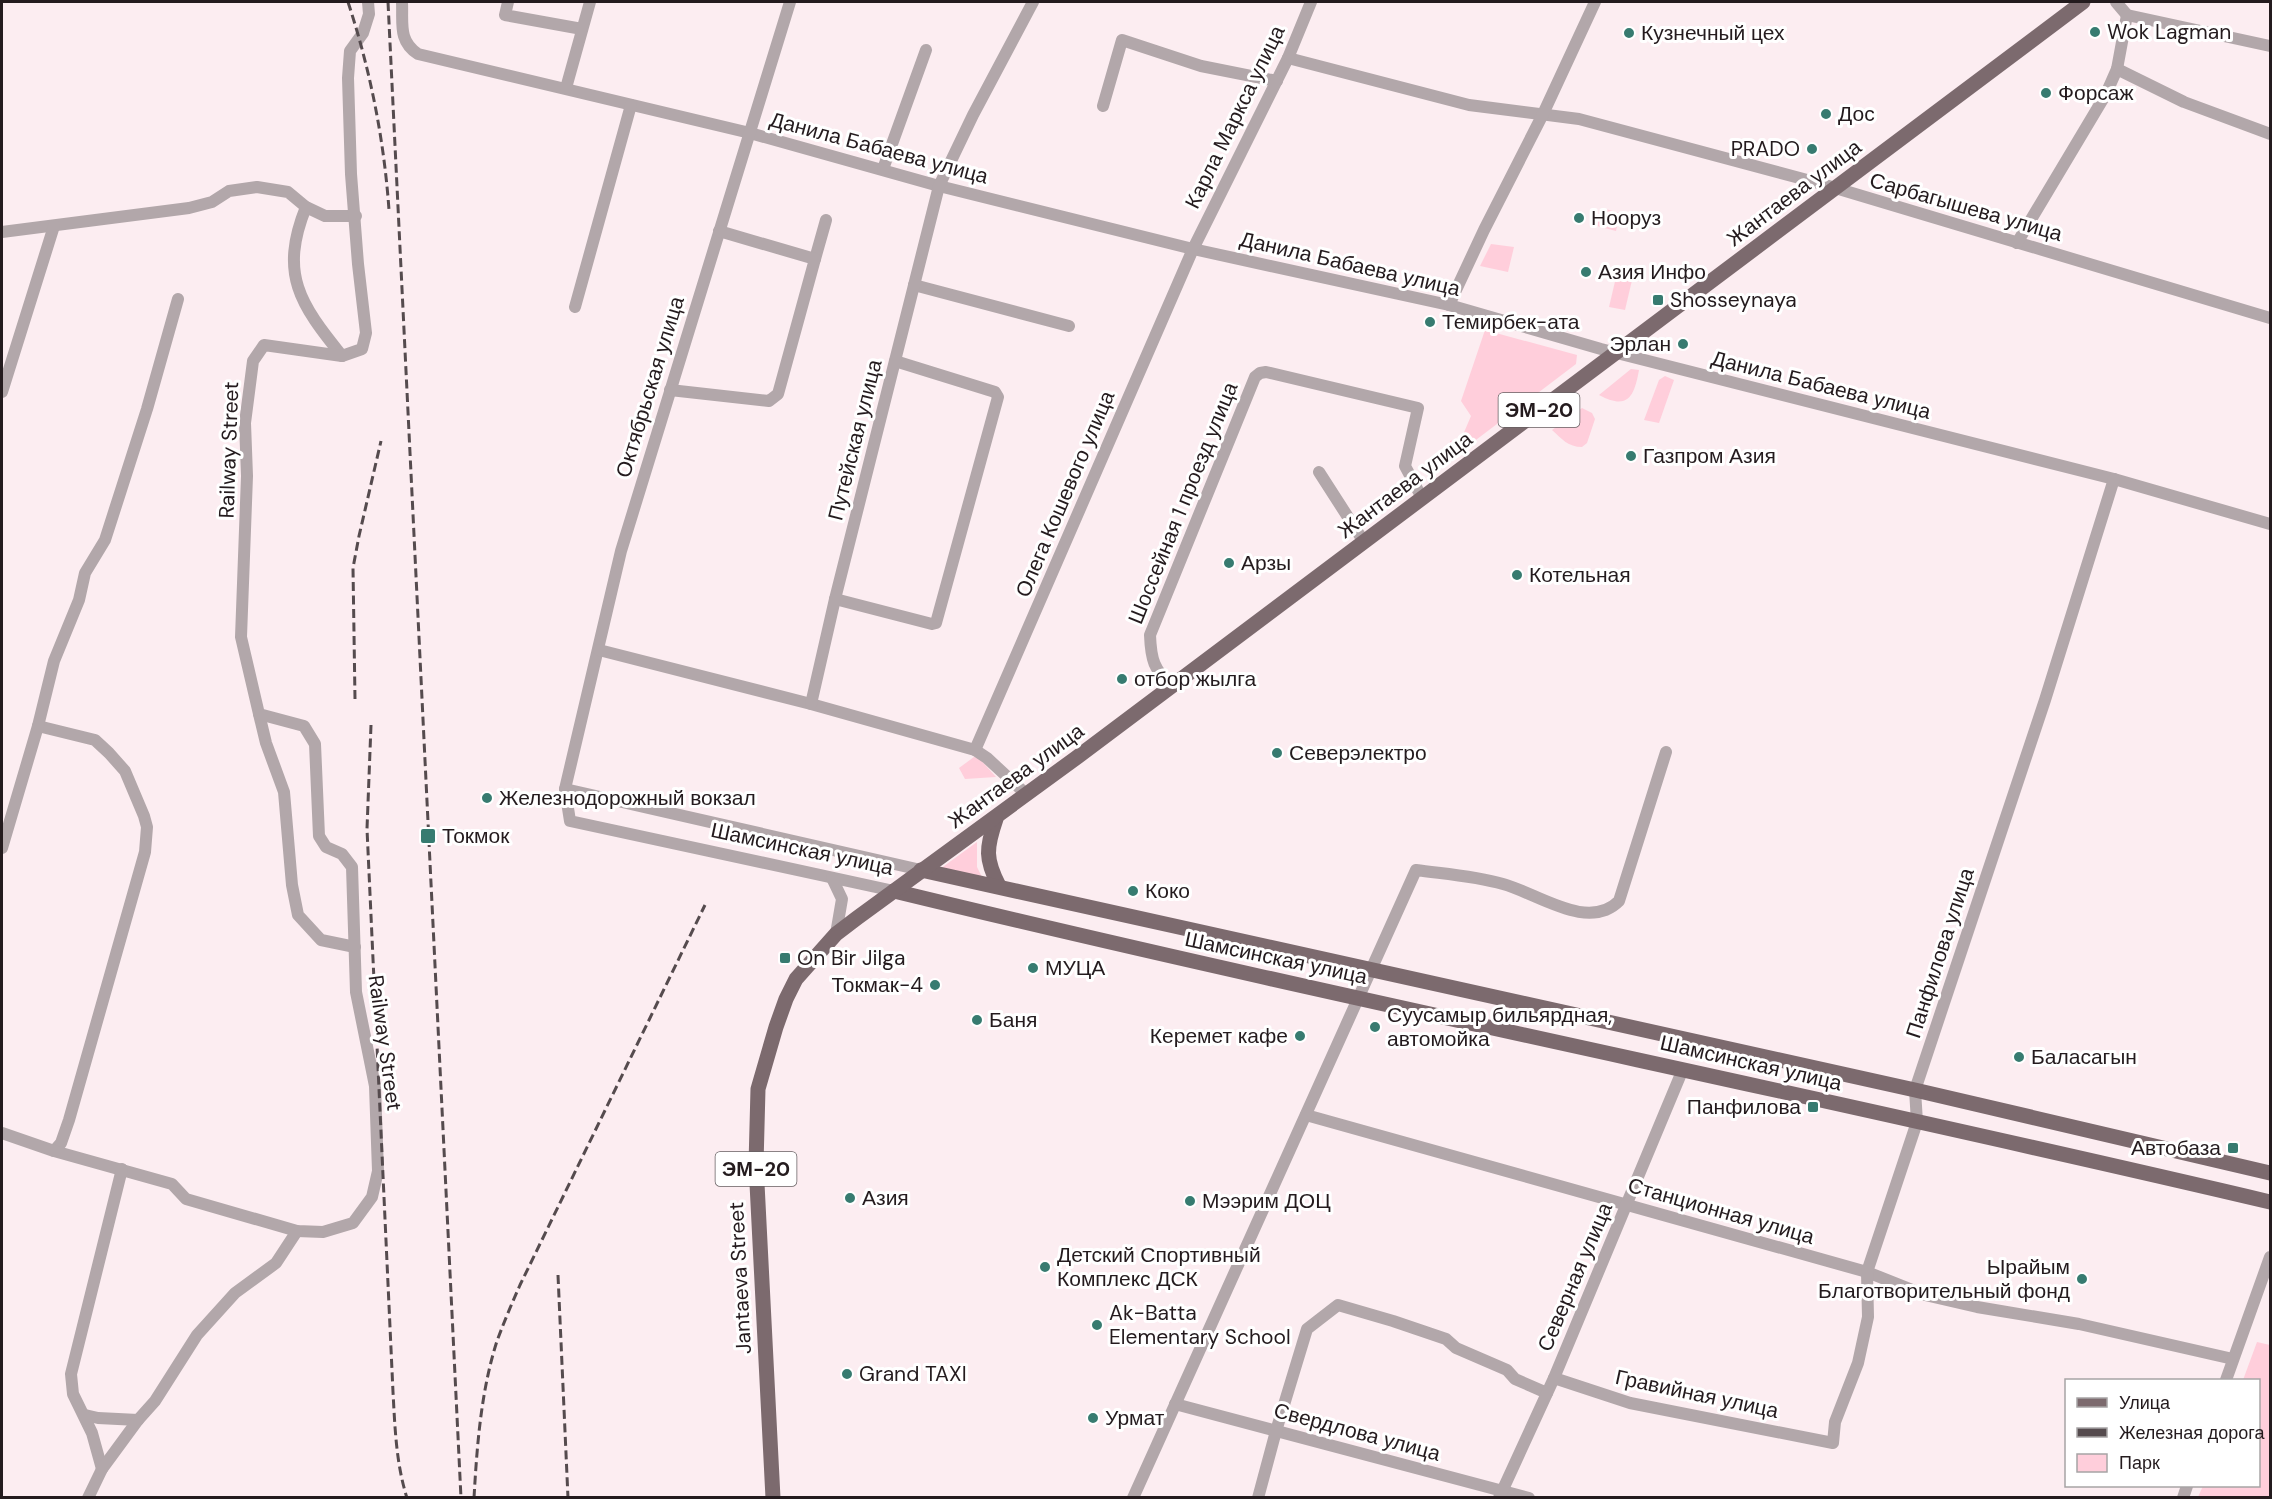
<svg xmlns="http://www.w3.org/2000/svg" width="2272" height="1499" font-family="'DM Sans',sans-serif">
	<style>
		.green { fill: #ffcedb }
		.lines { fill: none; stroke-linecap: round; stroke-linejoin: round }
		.minor { stroke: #b2a7aa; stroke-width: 12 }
		.major { stroke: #7c6a6e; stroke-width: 15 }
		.rail { stroke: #554b4e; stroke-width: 3; stroke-dasharray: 9 4.5; stroke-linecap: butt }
		.poi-dot { fill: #377b70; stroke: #fff; stroke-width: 2 }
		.labels { text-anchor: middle; stroke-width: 6; stroke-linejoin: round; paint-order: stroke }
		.shield { fill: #fff; stroke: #665f62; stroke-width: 1.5 }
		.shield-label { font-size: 20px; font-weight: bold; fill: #241b1e }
		.poi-label { font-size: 21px; fill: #241b1e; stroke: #fff; text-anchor: start }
		.street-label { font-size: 21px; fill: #241b1e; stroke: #fff }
	</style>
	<rect width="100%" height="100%" fill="#fcedf1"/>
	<g class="green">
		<path d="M1602,208L1620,213L1616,231L1597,226Z"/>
		<path d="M1491,244L1514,247L1508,272L1480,266Z"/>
		<path d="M1617,273L1633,276L1625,310L1609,307Z"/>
		<path d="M1485,330L1577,355L1576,364L1460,452L1448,455L1450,441L1462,437L1471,416L1461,401Z"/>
		<path d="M1631,369L1639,370C1634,398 1627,410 1599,395Z"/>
		<path d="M1665,376L1674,380L1659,423L1644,420L1659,380Z"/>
		<path d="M1582,408L1592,413L1595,419L1587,443L1582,447C1568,447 1562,439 1552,430Z"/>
		<path d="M974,757L979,758L996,777L965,779L959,768Z"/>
		<path d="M977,842V867L983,879L940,869Z"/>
		<path d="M2257,1342L2270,1345V1497H2198L2203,1486H2258V1380H2243Z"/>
	</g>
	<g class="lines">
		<g class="minor">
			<path d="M402,2C403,23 398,41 418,54L750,133L939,186L1193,249L1449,305L1601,349L2114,479L2270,524"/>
			<path d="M508,2L505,15L582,29"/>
			<path d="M790,2L621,551L565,789L570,821L894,891"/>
			<path d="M2116,2L2127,15L2270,46"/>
			<path d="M1288,58L1469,105L1579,119L1822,184L2270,318"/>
			<path d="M2117,69L2184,102L2270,134"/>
			<path d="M566,88L590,2"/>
			<path d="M1103,106L1122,40L1201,66L1277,81"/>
			<path d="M883,169L926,50"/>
			<path d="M306,207C279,274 300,304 342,356"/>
			<path d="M2,232L189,208L212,202L229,191L257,187L288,192L306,207L325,216H356"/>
			<path d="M2017,243L2106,94L2117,69L2127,15"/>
			<path d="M815,259L826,220"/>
			<path d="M914,285L1069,326"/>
			<path d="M1449,305L1484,230L1543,114L1595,2"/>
			<path d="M575,307L631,105"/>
			<path d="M670,390L769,401L778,394L815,259L719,231"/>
			<path d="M2,392L54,226"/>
			<path d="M1319,472L1364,542"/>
			<path d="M835,599L932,624L936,623L998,397L995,392L895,361"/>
			<path d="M599,650L811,704L975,750L987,758L1027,795"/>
			<path d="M1171,687C1154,668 1151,661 1150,635L1255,377L1260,373L1266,372L1418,408L1405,466L1422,498"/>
			<path d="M811,704L835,599L939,186L973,115L1033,2"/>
			<path d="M259,714L266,743L284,792L292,885L298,915L321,940L355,947"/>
			<path d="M38,726L95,740L109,753L125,771L144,816L147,827L145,852L69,1120L61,1143L54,1151"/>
			<path d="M975,750L1193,249L1288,58L1311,2"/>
			<path d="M565,789L921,870"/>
			<path d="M2,848L38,726L54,661L79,600L85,573L105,540L147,409L178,299"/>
			<path d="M832,878L842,899L836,934"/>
			<path d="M1306,1115L1867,1272L1925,1295L1977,1307L2079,1324L2233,1359"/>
			<path d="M2,1133L54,1151L172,1184L186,1199L297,1231L323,1232L353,1223L372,1197L378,1171L375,1086L356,992L352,867L342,854L326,847L319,836L315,744L304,726L259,714L241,637L247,476L245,423L253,361L264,345L342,356L362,349L366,333L358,264L351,174L348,78L350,51L363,33L369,14L368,2"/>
			<path d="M1554,1378L1630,1403L1833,1443L1835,1422L1858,1363L1868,1317L1867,1272L1917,1122L1915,1090L2045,700L2114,479"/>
			<path d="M2226,1380L2270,1257"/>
			<path d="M1175,1404L1529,1498"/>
			<path d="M85,1415L98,1418L138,1420"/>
			<path d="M102,1469L92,1433L73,1394L71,1374L122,1169"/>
			<path d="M88,1498L102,1469L138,1420L155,1401L197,1335L235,1293L276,1263L297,1231"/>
			<path d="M1133,1498L1416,870C1445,874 1475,876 1503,884C1537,893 1588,932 1619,901L1666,752"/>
			<path d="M1258,1498L1276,1431L1307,1329L1338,1305L1393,1321L1446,1339L1456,1348L1507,1370L1515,1379L1547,1393"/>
			<path d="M1499,1498L1554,1378L1683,1069"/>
			<path d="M2183,1498L2187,1486"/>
		</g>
		<g class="major">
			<path d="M996,819C986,848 985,859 999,886"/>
			<path d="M921,870L1915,1090L2270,1173"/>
			<path d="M894,891C1351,1002 1813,1094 2270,1202"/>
			<path d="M773,1498L756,1164L758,1089L776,1027L786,999L796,979L836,934L857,918L1076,758L2083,2"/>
		</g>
		<g class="rail">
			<path d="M348,2C370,69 384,139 389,210"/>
			<path d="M388,2L461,1498"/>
			<path d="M355,699L353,568L359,536L381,441"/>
			<path d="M371,725L367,829L393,1392C395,1428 396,1463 407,1498"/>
			<path d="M558,1275L568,1498"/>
			<path d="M474,1498C477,1445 481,1391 497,1341C504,1322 512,1303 520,1285L705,905"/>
		</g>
	</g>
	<g class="poi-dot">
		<circle cx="2095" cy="32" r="6"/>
		<circle cx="1629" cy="33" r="6"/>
		<circle cx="2046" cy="93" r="6"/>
		<circle cx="1826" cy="114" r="6"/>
		<circle cx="1812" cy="149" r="6"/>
		<circle cx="1579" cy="218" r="6"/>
		<circle cx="1586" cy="272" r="6"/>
		<rect x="1652" y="294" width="12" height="12" rx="3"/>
		<circle cx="1430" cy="322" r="6"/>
		<circle cx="1683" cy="344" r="6"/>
		<circle cx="1631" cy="456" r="6"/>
		<circle cx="1229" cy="563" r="6"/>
		<circle cx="1517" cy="575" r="6"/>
		<circle cx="1122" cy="679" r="6"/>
		<circle cx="1277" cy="753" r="6"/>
		<circle cx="487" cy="798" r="6"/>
		<rect x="420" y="828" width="16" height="16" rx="3"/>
		<circle cx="1133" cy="891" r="6"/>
		<rect x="779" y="952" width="12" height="12" rx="3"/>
		<circle cx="1033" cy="968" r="6"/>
		<circle cx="935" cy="985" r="6"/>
		<circle cx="977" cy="1020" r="6"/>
		<circle cx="1375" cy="1027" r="6"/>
		<circle cx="1300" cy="1036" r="6"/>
		<circle cx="2019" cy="1057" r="6"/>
		<rect x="1807" y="1101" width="12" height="12" rx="3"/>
		<rect x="2227" y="1142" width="12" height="12" rx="3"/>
		<circle cx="850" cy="1198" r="6"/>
		<circle cx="1190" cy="1201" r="6"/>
		<circle cx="1045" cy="1267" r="6"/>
		<circle cx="2082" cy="1279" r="6"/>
		<circle cx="1097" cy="1325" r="6"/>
		<circle cx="847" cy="1374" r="6"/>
		<circle cx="1093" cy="1418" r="6"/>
	</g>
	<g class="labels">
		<g class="shield">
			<rect x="1498.5" y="393" width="81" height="34" rx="4.5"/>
			<rect x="715.5" y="1152" width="81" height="34" rx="4.5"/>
		</g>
		<g class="shield-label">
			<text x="1539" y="417">ЭМ-20</text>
			<text x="756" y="1176">ЭМ-20</text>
		</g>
		<g class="poi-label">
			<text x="2107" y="39">Wok Lagman</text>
			<text x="1641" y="40">Кузнечный цех</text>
			<text x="2058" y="100">Форсаж</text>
			<text x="1838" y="121">Дос</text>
			<text x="1800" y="156" text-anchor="end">PRADO</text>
			<text x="1591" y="225">Нооруз</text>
			<text x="1598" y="279">Азия Инфо</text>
			<text x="1670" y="307">Shosseynaya</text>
			<text x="1442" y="329">Темирбек-ата</text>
			<text x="1671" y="351" text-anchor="end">Эрлан</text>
			<text x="1643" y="463">Газпром Азия</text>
			<text x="1241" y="570">Арзы</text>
			<text x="1529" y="582">Котельная</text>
			<text x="1134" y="686">отбор жылга</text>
			<text x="1289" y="760">Северэлектро</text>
			<text x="499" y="805">Железнодорожный вокзал</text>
			<text x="442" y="843">Токмок</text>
			<text x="1145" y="898">Коко</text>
			<text x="797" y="965">On Bir Jilga</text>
			<text x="1045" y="975">МУЦА</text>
			<text x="923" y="992" text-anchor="end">Токмак-4</text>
			<text x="1387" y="1022">Суусамыр бильярдная,<tspan x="1387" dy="24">автомойка</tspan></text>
			<text x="989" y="1027">Баня</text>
			<text x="1288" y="1043" text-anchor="end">Керемет кафе</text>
			<text x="2031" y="1064">Баласагын</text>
			<text x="1801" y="1114" text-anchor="end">Панфилова</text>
			<text x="2221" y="1155" text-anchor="end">Автобаза</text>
			<text x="862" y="1205">Азия</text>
			<text x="1202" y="1208">Мээрим ДОЦ</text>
			<text x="1057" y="1262">Детский Спортивный<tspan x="1057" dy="24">Комплекс ДСК</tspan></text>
			<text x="2070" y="1274" text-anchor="end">Ырайым<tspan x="2070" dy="24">Благотворительный фонд</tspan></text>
			<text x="1109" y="1320">Ak-Batta<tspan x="1109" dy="24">Elementary School</tspan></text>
			<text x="859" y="1381">Grand TAXI</text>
			<text x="1105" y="1425">Урмат</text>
		</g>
		<g class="street-label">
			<text transform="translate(1235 117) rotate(-64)" y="7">Карла Маркса улица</text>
			<text transform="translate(879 148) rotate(15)" y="7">Данила Бабаева улица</text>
			<text transform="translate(1794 193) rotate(-37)" y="7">Жантаева улица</text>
			<text transform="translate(1966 207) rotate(16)" y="7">Сарбагышева улица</text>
			<text transform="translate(1350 264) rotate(13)" y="7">Данила Бабаева улица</text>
			<text transform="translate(1821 385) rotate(14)" y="7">Данила Бабаева улица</text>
			<text transform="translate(650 387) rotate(-73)" y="7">Октябрьская улица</text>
			<text transform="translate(855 440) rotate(-76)" y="7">Путейская улица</text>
			<text transform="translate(229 450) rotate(-88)" y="7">Railway Street</text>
			<text transform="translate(1405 485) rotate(-37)" y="7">Жантаева улица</text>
			<text transform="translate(1065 494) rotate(-67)" y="7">Олега Кошевого улица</text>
			<text transform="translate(1183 503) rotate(-68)" y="7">Шоссейная 1 проезд улица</text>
			<text transform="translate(1016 776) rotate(-36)" y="7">Жантаева улица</text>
			<text transform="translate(802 849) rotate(12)" y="7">Шамсинская улица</text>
			<text transform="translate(1940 953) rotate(-72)" y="7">Панфилова улица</text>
			<text transform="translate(1276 958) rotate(12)" y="7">Шамсинская улица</text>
			<text transform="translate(385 1043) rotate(82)" y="7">Railway Street</text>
			<text transform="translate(1751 1063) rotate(13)" y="7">Шамсинская улица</text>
			<text transform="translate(1721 1211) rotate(16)" y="7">Станционная улица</text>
			<text transform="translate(1575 1277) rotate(-67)" y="7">Северная улица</text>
			<text transform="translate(740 1278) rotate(-93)" y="7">Jantaeva Street</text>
			<text transform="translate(1697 1394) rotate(12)" y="7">Гравийная улица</text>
			<text transform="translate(1357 1432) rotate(15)" y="7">Свердлова улица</text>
		</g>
	</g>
	<rect width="2272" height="1499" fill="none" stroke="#241b1e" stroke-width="6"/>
	<rect x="2065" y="1379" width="195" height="108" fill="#ffffff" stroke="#a7a4a5" stroke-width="1.5"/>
	<rect x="2077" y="1398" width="30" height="9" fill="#7c6a6e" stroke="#a7a4a5" stroke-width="1.5"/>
	<text x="2119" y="1409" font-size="18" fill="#241b1e">Улица</text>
	<rect x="2077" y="1428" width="30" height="9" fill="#554b4e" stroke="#a7a4a5" stroke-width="1.5"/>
	<text x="2119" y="1439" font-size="18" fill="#241b1e">Железная дорога</text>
	<rect x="2077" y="1454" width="30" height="18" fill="#ffcedb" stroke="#a7a4a5" stroke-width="1.5"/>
	<text x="2119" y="1469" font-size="18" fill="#241b1e">Парк</text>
</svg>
